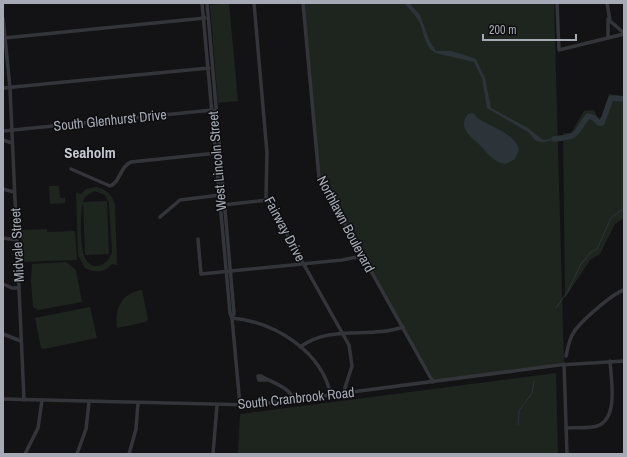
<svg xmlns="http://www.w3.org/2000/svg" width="627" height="457" font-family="'Archivo Narrow',sans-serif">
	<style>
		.green { fill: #1e251f; fill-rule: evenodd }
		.water { fill: #2c343a }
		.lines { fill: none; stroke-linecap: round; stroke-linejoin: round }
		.stream { stroke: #2c343a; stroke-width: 1 }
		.river { stroke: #2c343a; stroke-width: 5.5 }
		.minor { stroke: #34353a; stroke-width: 3.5 }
		.labels { text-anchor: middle; stroke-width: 3; stroke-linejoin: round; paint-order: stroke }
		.street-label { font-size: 14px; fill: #a5aab5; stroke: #0e0e10 }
		.neighbourhood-label { font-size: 15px; font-weight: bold; fill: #c6c9d1; stroke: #0e0e10 }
	</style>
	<rect width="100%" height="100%" fill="#131315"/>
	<g class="green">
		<path d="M229,3L238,101L218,103L210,5Z"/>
		<path d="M302,3H554L564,363L433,380L319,180Z"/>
		<path d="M609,94L624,96V218L615,224L600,254L590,260L565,298L563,133H571L584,111L594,110L598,118L602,117Z"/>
		<path d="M49,186H59L60,198H65V203L50,204Z"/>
		<path d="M96,187C106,189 112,195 115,204L117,265L112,264C105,273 95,273 85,268L78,255L76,193L81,194L86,189ZM94,191L105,195L109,203L112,252C109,265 92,273 85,258C80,249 79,206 85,197Z"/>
		<path d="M107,201L109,254L85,255L83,202Z"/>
		<path d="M47,229V232L75,231L77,260L23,262L21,230Z"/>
		<path d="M66,262L76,270L82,302L38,310L33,307L31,281L32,264Z"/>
		<path d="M142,290L148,319L146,322L117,328C114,309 122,293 142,290Z"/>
		<path d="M90,307L97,338L44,349L41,348L35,318Z"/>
		<path d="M556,373L558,454H238L240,414Z"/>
	</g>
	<g class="water">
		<path d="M404,3H409L420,15L429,40L436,51H452L476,59L485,78L491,108L528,128L543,140L560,138V139L543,142L536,141L528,132L487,108L482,78L474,62L435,53C425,46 425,37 421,26C418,17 410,10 404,3Z"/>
		<path d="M472,113C476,114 475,117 479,119C492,128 515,133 519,150L515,159L506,164C492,162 487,152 478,143C469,136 458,126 468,114Z"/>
	</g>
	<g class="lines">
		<g class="stream">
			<path d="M556,308L568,291L581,264L591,252L597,249L611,218L620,211L624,210"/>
			<path d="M518,425L519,411L532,393L534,381"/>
		</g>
		<path class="river" d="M554,139C581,136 573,135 588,116L594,118L599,123H602L611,98L624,99"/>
		<g class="minor">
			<path d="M202,3L230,313L232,318"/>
			<path d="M207,3L234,313L232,318L240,405"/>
			<path d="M254,3L267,153L266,197L349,345L352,366L343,394"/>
			<path d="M303,3L319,178L433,382"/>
			<path d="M557,3L559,50L624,34"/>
			<path d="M607,3L610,21L624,33"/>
			<path d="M3,18L10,88L24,400"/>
			<path d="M4,38L205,18"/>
			<path d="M608,38V19"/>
			<path d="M3,88L209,68"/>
			<path d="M3,131L213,110"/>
			<path d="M3,140L12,143"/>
			<path d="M71,169L110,186C120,183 120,166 131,162L217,153"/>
			<path d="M3,189L14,192"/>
			<path d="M223,205L267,200"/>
			<path d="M160,217L180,200L220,195"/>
			<path d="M3,238L17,240"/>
			<path d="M198,239L201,274L342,260L362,256"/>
			<path d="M3,284L12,288H19"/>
			<path d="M232,318C275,322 322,351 331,396"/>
			<path d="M3,334L21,341"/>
			<path d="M300,347C331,324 369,339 403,327"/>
			<path d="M566,356C568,347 569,339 574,332C580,322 613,293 624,290"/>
			<path d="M564,364L567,454"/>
			<path d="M268,380H259L258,376H261C271,382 291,388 294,400"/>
			<path d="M3,399L252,405L559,365L624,361"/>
			<path d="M566,428C576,427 588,429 597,426C619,419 611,379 610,361"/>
			<path d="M25,454L38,428L42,400"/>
			<path d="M77,454L86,429L89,402"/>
			<path d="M129,454L136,429L138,403"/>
			<path d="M213,454L217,405"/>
		</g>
	</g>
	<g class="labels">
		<g class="street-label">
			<text transform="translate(110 120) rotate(-6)" y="5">South Glenhurst Drive</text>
			<text transform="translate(217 161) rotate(-95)" y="5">West Lincoln Street</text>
			<text transform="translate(346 224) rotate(62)" y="5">Northlawn Boulevard</text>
			<text transform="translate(285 229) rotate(62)" y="5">Fairway Drive</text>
			<text transform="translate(17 245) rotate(-93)" y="5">Midvale Street</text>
			<text transform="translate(296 398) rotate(-6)" y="5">South Cranbrook Road</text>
		</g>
		<g class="neighbourhood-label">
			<text x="90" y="158">Seaholm</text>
		</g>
	</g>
	<rect width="627" height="457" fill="none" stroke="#a5aab5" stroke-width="8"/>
	<path d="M483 34v6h93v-6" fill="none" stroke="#a5aab5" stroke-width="2"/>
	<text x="489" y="34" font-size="12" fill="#a5aab5" stroke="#0e0e10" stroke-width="3" paint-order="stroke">200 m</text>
</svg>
